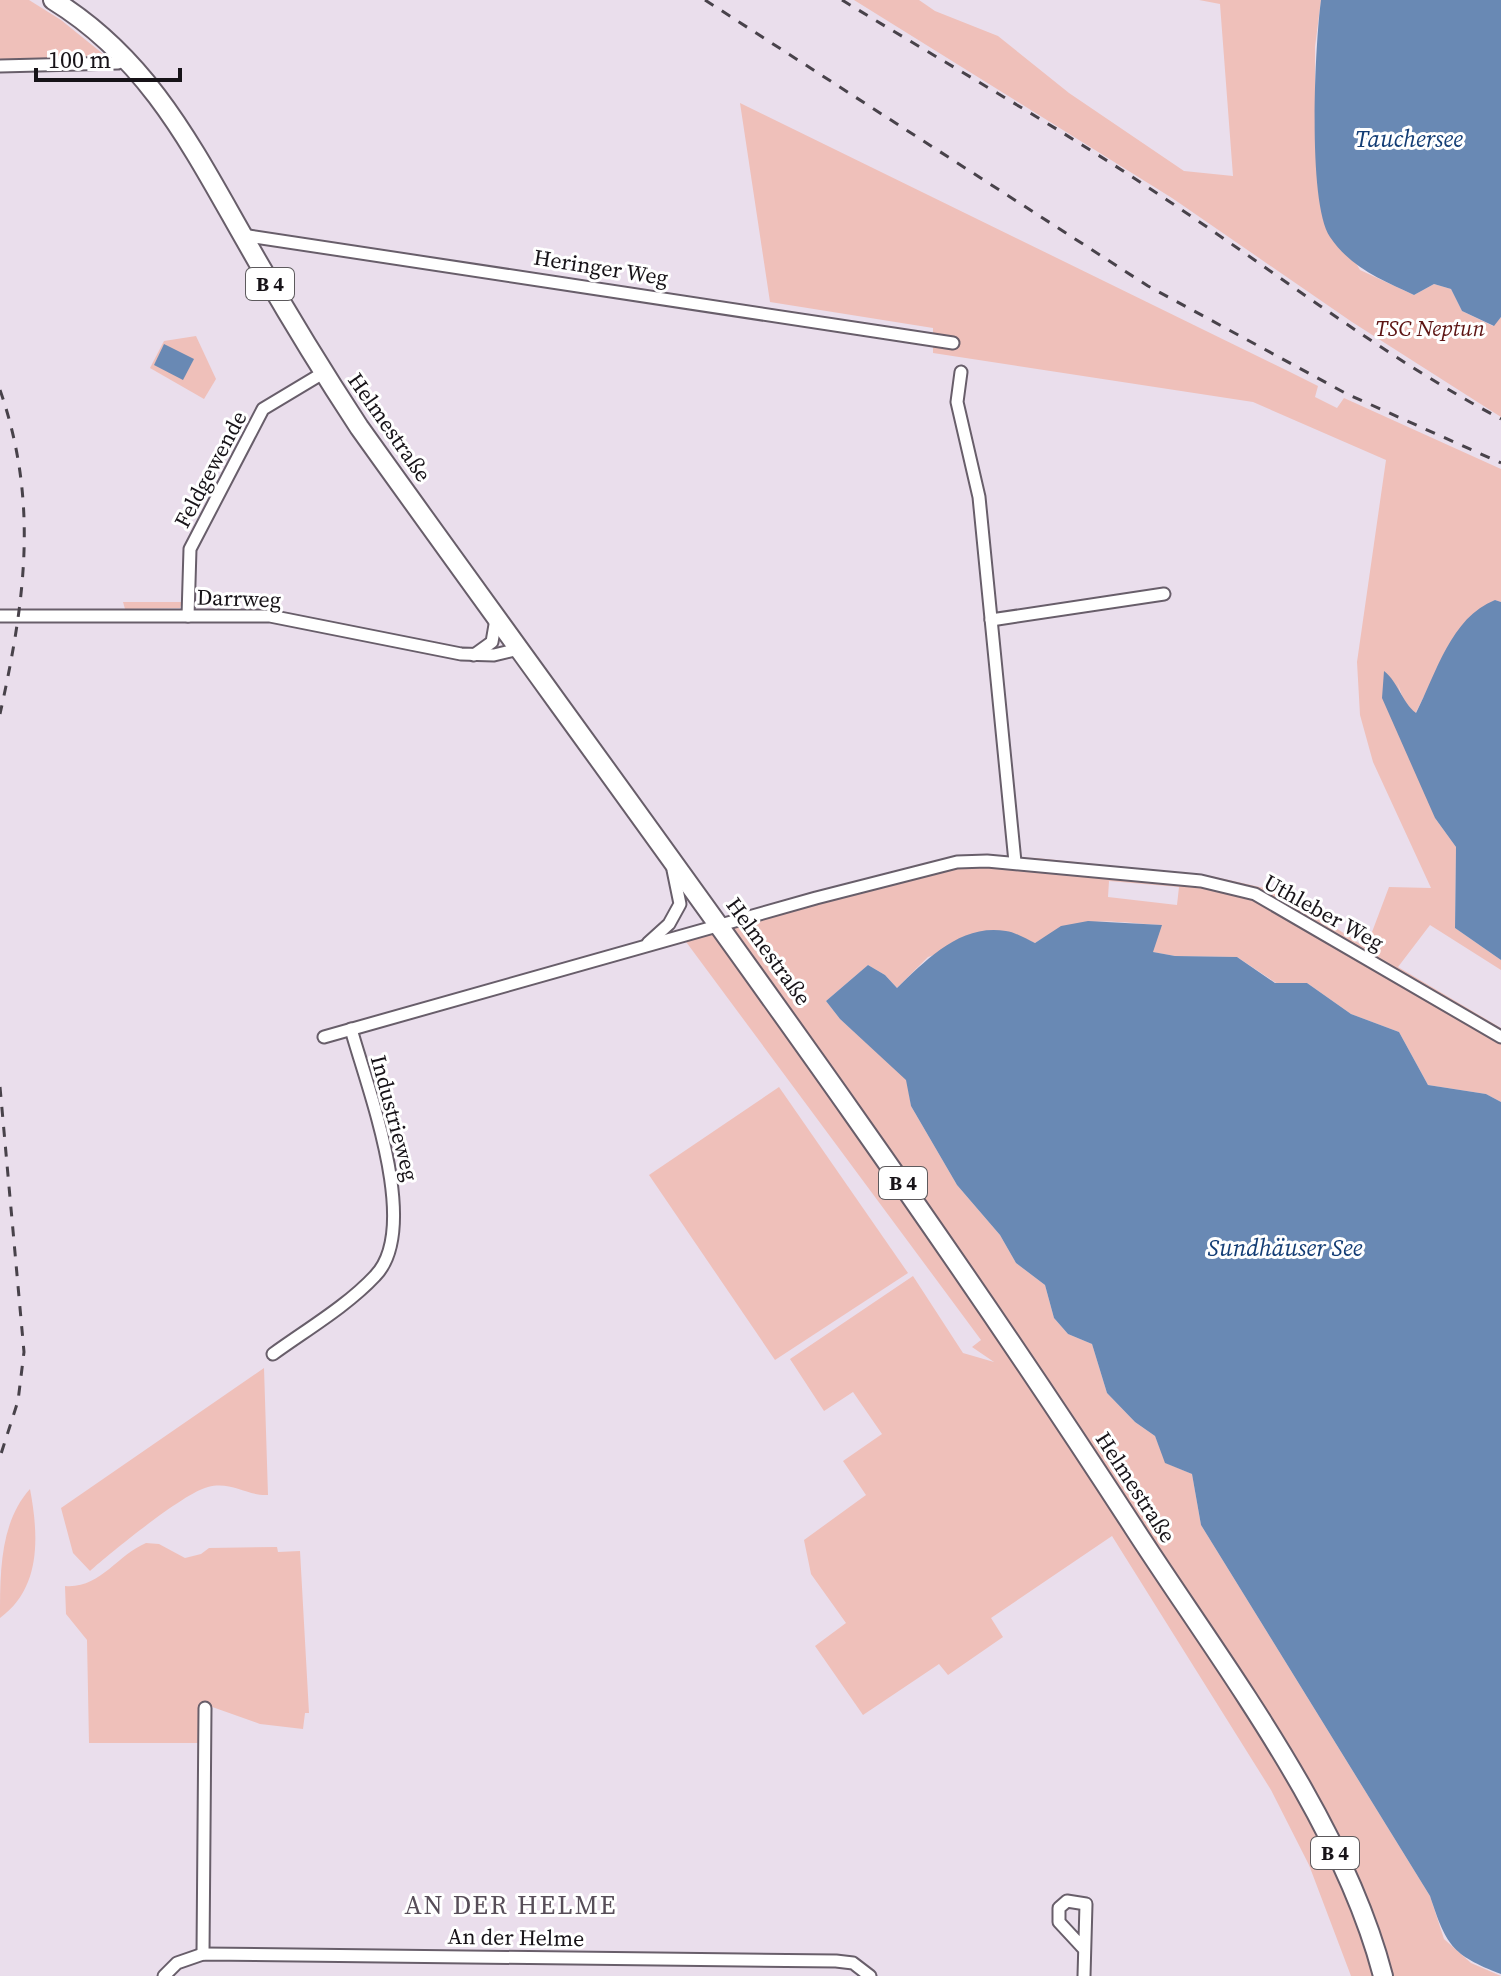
<svg xmlns="http://www.w3.org/2000/svg" width="1501" height="1976" font-family="'Source Serif 4',serif">
	<style>
		.green { fill: #efc0ba; fill-rule: evenodd }
		.water { fill: #6989b4 }
		.lines { fill: none; stroke-linecap: round; stroke-linejoin: round }
		.street-casing { stroke: #685e6a; stroke-width: 15 }
		.primary-casing { stroke: #685e6a; stroke-width: 22 }
		.street { stroke: #fff; stroke-width: 11 }
		.primary { stroke: #fff; stroke-width: 18 }
		.rail { stroke: #48424a; stroke-width: 3; stroke-dasharray: 10 10; stroke-linecap: butt }
		.labels { text-anchor: middle; stroke-width: 6; stroke-linejoin: round; paint-order: stroke }
		.shield { fill: #fff; stroke: #5d5a5d; stroke-width: 2 }
		.shield-label { font-size: 20px; font-weight: bold; fill: #171318 }
		.street-label { font-size: 22px; fill: #171318; stroke: #fff }
		.park-label { font-size: 22px; font-style: italic; fill: #5d1413; stroke: #fff }
		.water-label { font-size: 24px; font-style: italic; fill: #133d75; stroke: #fff }
		.quarter-label { font-size: 26px; letter-spacing: 2px; fill: #574d58; stroke: #fff }
	</style>
	<rect width="100%" height="100%" fill="#eadeec"/>
	<g class="green">
		<path d="M0,0H29L61,20L108,58L0,61Z"/>
		<path d="M854,0H919L935,11L998,36L1069,93L1184,171L1233,176L1220,4L1199,0H1321L1315,47V127L1320,200L1360,270L1414,295L1434,284L1451,289L1462,311L1493,326L1501,317V417L1352,322L1172,198Z"/>
		<path d="M740,103L1288,371L1318,386L1315,397L1337,408L1344,398L1501,469V602L1495,600L1435,675L1415,714L1404,702L1397,681L1435,818L1456,847L1455,928L1501,960V970L1430,925L1398,967L1501,1028V1102L1486,1094L1428,1085L1399,1032L1351,1014L1307,983H1276L1237,957L1175,956L1152,952L1161,925C1110,922 1081,913 1035,943L1006,931L928,957L897,988L885,975L868,965L826,1001L840,1019L907,1080L911,1106L957,1185L1000,1235L1016,1263L1045,1285L1054,1318L1068,1334L1092,1344L1107,1393L1135,1422L1155,1436L1166,1463L1192,1474L1201,1525L1430,1896L1444,1939L1471,1963L1501,1976H1351L1309,1865L1271,1790L1112,1536L991,1618L1003,1637L948,1675L939,1664L863,1715L815,1646L846,1623L811,1574L804,1540L866,1495L843,1461L882,1434L853,1392L824,1411L790,1359L913,1276L963,1353L994,1362L972,1347L981,1340L678,931L915,866L965,856L1036,858L1211,876L1282,892L1366,948L1389,887L1431,888L1373,762L1360,715L1357,662L1386,460L1253,402L933,353V328L770,302ZM1109,881L1179,887L1177,905L1108,897Z"/>
		<path d="M196,336L216,379L204,399L150,368L164,341Z"/>
		<path d="M123,602H182L180,608L125,609Z"/>
		<path d="M779,1087L908,1273L775,1360L649,1175Z"/>
		<path d="M264,1368L268,1495C246,1496 232,1481 208,1487C185,1492 110,1553 90,1571L73,1553L61,1508Z"/>
		<path d="M30,1489C39,1537 41,1588 0,1618C0,1572 0,1522 30,1489Z"/>
		<path d="M146,1543L159,1544L185,1558L201,1554L209,1548L277,1547L278,1552L300,1551L309,1713H305L303,1729L260,1724L201,1703L200,1743H89L87,1640L66,1614L65,1586C100,1589 117,1555 146,1543Z"/>
	</g>
	<g class="water">
		<path d="M1321,0H1501V317L1494,326L1462,311L1451,289L1434,284L1414,295C1382,280 1351,268 1330,237C1307,202 1315,45 1321,0Z"/>
		<path d="M164,344L194,359L183,380L154,365Z"/>
		<path d="M1495,600L1501,602V960L1455,928L1456,847L1435,818L1382,698L1384,671C1399,683 1401,701 1416,713C1436,674 1451,617 1495,600Z"/>
		<path d="M1088,921L1162,925L1153,952L1175,956L1237,957L1275,983H1307L1351,1014L1399,1032L1428,1085L1486,1094L1501,1102V1974C1451,1955 1446,1944 1430,1896L1201,1525L1192,1474L1165,1463L1155,1436L1135,1422L1107,1393L1092,1344L1068,1334L1054,1318L1045,1285L1016,1263L1000,1235L957,1185L911,1106L906,1080L840,1019L826,1001L868,965L885,975L897,988C926,960 961,923 1006,931C1015,932 1026,939 1035,943L1061,926Z"/>
	</g>
	<g class="lines">
		<g class="street-casing">
			<g id="street">
				<path d="M0,66L118,63L128,59"/>
				<path d="M242,235L953,343"/>
				<path d="M961,372L957,402L979,497L1015,862"/>
				<path d="M0,616H270L461,654L494,655L519,649"/>
				<path d="M188,616L190,549L263,409L323,373"/>
				<path d="M991,620L1164,594"/>
				<path d="M474,655L492,642L496,619"/>
				<path d="M648,943L669,924L680,904L673,870"/>
				<path d="M324,1037L816,898L957,862L987,861L1201,881L1255,894L1501,1037"/>
				<path d="M273,1354C306,1330 347,1306 375,1276C422,1228 367,1087 351,1029"/>
				<path d="M203,1954L205,1708"/>
				<path d="M164,1976L177,1963L203,1954L836,1961L853,1963L870,1976"/>
				<path d="M1084,1976L1086,1904L1067,1901L1059,1908V1922L1084,1949"/>
			</g>
		</g>
		<g class="primary-casing">
			<path id="primary" d="M53,0C152,61 195,153 251,250C285,310 321,369 359,427C620,792 890,1151 1134,1528C1222,1664 1342,1818 1383,1976"/>
		</g>
		<use href="#street" class="street"/>
		<use href="#primary" class="primary"/>
		<g class="rail">
			<path d="M705,0L1148,286L1347,394L1501,463"/>
			<path d="M842,0C950,66 1062,129 1167,200C1277,273 1384,357 1501,419"/>
			<path d="M0,390C39,502 25,601 0,714"/>
			<path d="M0,1087L24,1352L18,1401L0,1457"/>
		</g>
	</g>
	<g class="labels">
		<g class="shield">
			<rect x="246" y="268" width="48" height="32" rx="6"/>
			<rect x="879" y="1167" width="48" height="32" rx="6"/>
			<rect x="1311" y="1837" width="48" height="32" rx="6"/>
		</g>
		<g class="shield-label">
			<text x="270" y="291">B 4</text>
			<text x="903" y="1190">B 4</text>
			<text x="1335" y="1860">B 4</text>
		</g>
		<g class="street-label">
			<text transform="translate(601 267) rotate(9)" y="8">Heringer Weg</text>
			<text transform="translate(390 427) rotate(55)" y="8">Helmestraße</text>
			<text transform="translate(210 469) rotate(-62)" y="8">Feldgewende</text>
			<text transform="translate(239 598) rotate(2)" y="8">Darrweg</text>
			<text transform="translate(1324 912) rotate(29)" y="8">Uthleber Weg</text>
			<text transform="translate(769 951) rotate(54)" y="8">Helmestraße</text>
			<text transform="translate(395 1118) rotate(75)" y="8">Industrieweg</text>
			<text transform="translate(1136 1487) rotate(57)" y="8">Helmestraße</text>
			<text transform="translate(516 1937) rotate(1)" y="8">An der Helme</text>
		</g>
		<g class="park-label">
			<text x="1430" y="336">TSC Neptun</text>
		</g>
		<g class="water-label">
			<text x="1409" y="147">Tauchersee</text>
			<text x="1285" y="1256">Sundhäuser See</text>
		</g>
		<g class="quarter-label">
			<text x="511" y="1914">AN DER HELME</text>
		</g>
	</g>
	<path d="M36 68v12h144v-12" fill="none" stroke="#171318" stroke-width="4"/>
	<text x="48" y="68" font-size="24" fill="#171318" stroke="#ffffff" stroke-width="6" paint-order="stroke">100 m</text>
</svg>
